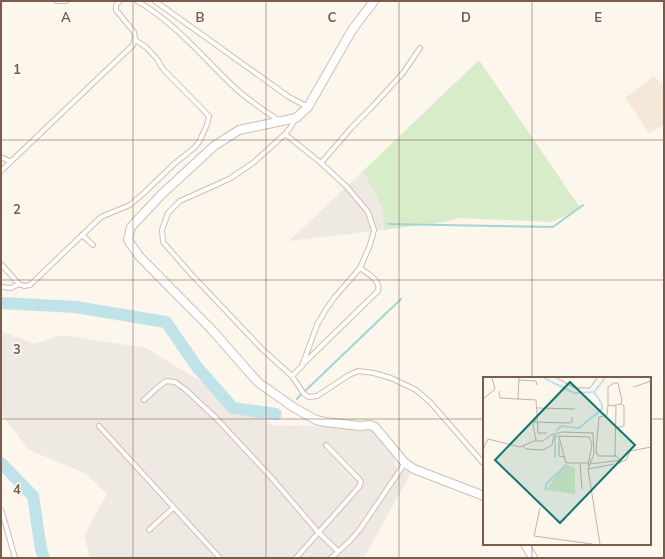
<svg xmlns="http://www.w3.org/2000/svg" width="665" height="559" font-family="Mulish,sans-serif">
	<style>
		.residential { fill: #f5e8da }
		.industrial { fill: #efe9e4 }
		.green { fill: #d8ecc9 }
		.lines { fill: none; stroke-linecap: round; stroke-linejoin: round }
		.stream { stroke: #a5d3da; stroke-width: 2 }
		.river { stroke: #bfe3e8; stroke-width: 12 }
		.lane-casing { stroke: #d1beb0; stroke-width: 6 }
		.street-casing { stroke: #d1beb0; stroke-width: 10 }
		.lane { stroke: #fff; stroke-width: 4 }
		.street { stroke: #fff; stroke-width: 8 }
		.grid { fill: none; stroke: #7a5c4d; stroke-width: 1; stroke-opacity: 0.55 }
		.inset-river { fill: none; stroke: #bfe3e8; stroke-width: 2 }
		.inset-road { fill: none; stroke: #c5b3a7; stroke-width: 1 }
		.view { fill: #0f766e; fill-opacity: 0.15; stroke: #0f766e; stroke-width: 2 }
		.inset-edge { fill: none; stroke: #7a5c4d; stroke-width: 2 }
		.grid-label { font-size: 13px; text-anchor: middle; font-weight: bold; fill: #7a5c4d; stroke: #fffaf3; stroke-width: 3; stroke-linejoin: round; paint-order: stroke }
	</style>
	<rect width="100%" height="100%" fill="#fdf6ec"/>
	<path class="residential" d="M654,76L664,87V125L649,133L625,98Z"/>
	<g class="industrial">
		<path d="M363,171L382,207L384,230L289,241Z"/>
		<path d="M1,331L34,344L62,335L146,348L273,425L373,428L392,452L397,468L411,473L364,558H90L84,536L107,494L85,473L29,450L1,413Z"/>
	</g>
	<path class="green" d="M479,60L581,209L552,222L459,218L444,222L384,230L382,207L363,171Z"/>
	<g class="lines">
		<g class="stream">
			<path d="M388,224L553,227L583,205"/>
			<path d="M305,391L401,299"/>
			<path d="M297,399L302,393"/>
		</g>
		<g class="river">
			<path d="M1,303L76,307L166,322L197,367L233,408L276,414"/>
			<path d="M1,463L33,496L41,549L44,558"/>
		</g>
		<g class="lane-casing">
			<g id="lane">
				<path d="M57,1H66"/>
				<path d="M137,1C174,22 201,55 231,84C245,98 263,110 280,121"/>
				<path d="M155,1L289,97L308,107"/>
				<path d="M296,118L290,128L285,134L253,163L229,179L180,201L168,213L162,230L163,242L191,274L262,349L292,376L304,394L309,397L317,396L349,375L358,371L374,373L391,378L416,390L430,402L484,464"/>
				<path d="M285,134L321,163L347,187L368,212L374,230L370,245L360,268L334,298L325,311L317,325L302,366L292,376"/>
				<path d="M1,157L11,162"/>
				<path d="M321,163L352,127L371,108L403,73L420,48"/>
				<path d="M1,171L133,45L135,38L134,32L116,10V5L120,1"/>
				<path d="M82,235L93,245"/>
				<path d="M1,264L19,284L24,286L30,285L101,217L130,205L145,192L174,164L194,148L199,142L207,125L209,116L163,69L157,59L146,47L135,40"/>
				<path d="M1,287L11,288L19,284"/>
				<path d="M303,364L378,291C381,280 368,274 360,268"/>
				<path d="M144,400L157,388L166,381L175,382L186,390L216,418L270,476L319,533L338,551"/>
				<path d="M99,426L220,558"/>
				<path d="M1,510L2,512L15,558"/>
				<path d="M149,530L173,508"/>
				<path d="M296,558L359,487L361,482L359,479L326,445"/>
				<path d="M331,558L350,541L360,529L405,463"/>
			</g>
		</g>
		<g class="street-casing">
			<g id="street">
				<path d="M374,1L352,30L308,107L296,118L239,130L214,146L161,195L131,227L128,240L139,256L212,330L248,371L259,383L293,407L316,420L325,422L360,426L370,425L375,427L405,463L414,469L484,496"/>
				<path d="M525,544L533,558"/>
			</g>
		</g>
		<use href="#lane" class="lane"/>
		<use href="#street" class="street"/>
	</g>
	<path class="grid" d="M133,1V558M266,1V558M399,1V558M532,1V378M1,140H664M1,280H664M1,419H484M650,419H664M532,544V558"/>
	<g transform="translate(483 377)">
		<rect width="168" height="168" fill="#fdf6ec"/>
		<path d="M82,87L92,91V117L63,113Z" fill="#d8ecc9"/>
		<path class="inset-river" d="M61,1L91,16L111,15L122,1M73,54L78,49L96,51L119,32V27L111,15M72,81V60M63,113V107L83,88"/>
		<path class="inset-road" d="M74,1L92,11H107L114,1M36,3L53,4L54,8M151,10L168,4M16,14L17,21L53,23L54,38L50,48L53,63M0,22L12,12L9,1M35,22L36,1M125,28V10L131,6H135L139,23L138,27L132,28M54,31L92,32M54,38L55,56H64M50,45L86,46L89,45V40M132,51L141,49V29L138,27M76,60L83,86H105M76,64V79L81,80M40,69L43,72L60,73L69,68L71,59L106,60L109,67L105,89M0,72L5,62L37,70L51,64H60L68,58L79,55L110,56L111,77L105,92L117,167M136,86L143,83L147,74L168,70M97,87L99,112M107,87L139,83L132,79L133,29L125,28L124,38L116,40L113,74L115,79H133M105,92L131,87M57,131L51,159L109,167"/>
		<path class="view" d="M87,5L152,68L77,146L12,83Z"/>
		<rect width="168" height="168" class="inset-edge"/>
	</g>
	<g class="grid-label">
		<text x="66" y="22">A</text>
		<text x="200" y="22">B</text>
		<text x="332" y="22">C</text>
		<text x="466" y="22">D</text>
		<text x="598" y="22">E</text>
		<text x="17" y="74">1</text>
		<text x="17" y="214">2</text>
		<text x="17" y="354">3</text>
		<text x="17" y="494">4</text>
	</g>
	<rect width="665" height="559" fill="none" stroke="#7a5c4d" stroke-width="4"/>
</svg>
